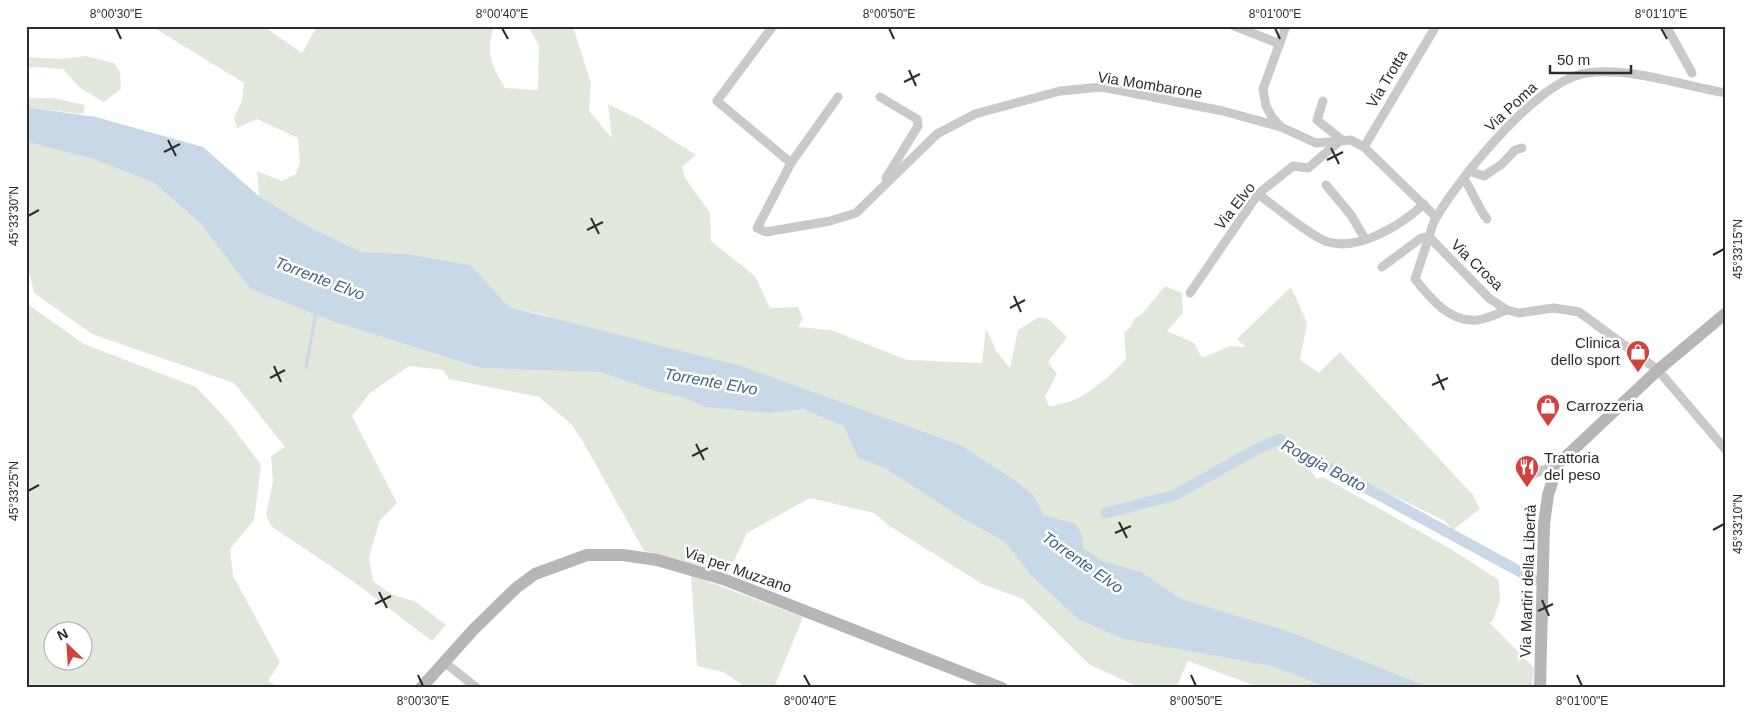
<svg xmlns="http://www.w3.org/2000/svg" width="1752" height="714" font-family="Arial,sans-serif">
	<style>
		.green { fill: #e1e8db; fill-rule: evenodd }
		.water { fill: #c8d8e7 }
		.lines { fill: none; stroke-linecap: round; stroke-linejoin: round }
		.stream { stroke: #c8d8e7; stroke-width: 3 }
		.canal { stroke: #c8d8e7; stroke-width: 11 }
		.street { stroke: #c9c9c9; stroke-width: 9 }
		.secondary { stroke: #b6b6b6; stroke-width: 12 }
		.ticks { fill: none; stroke: #2c2c2c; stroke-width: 2 }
		.labels { text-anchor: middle; stroke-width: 5; stroke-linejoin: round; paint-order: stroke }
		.street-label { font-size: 15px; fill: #2c2c2c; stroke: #fff }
		.poi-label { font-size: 15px; fill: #2c2c2c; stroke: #fff; text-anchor: start }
		.water-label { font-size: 16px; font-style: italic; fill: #436585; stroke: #fff }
		.neatline { fill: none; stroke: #2c2c2c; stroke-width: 2 }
		.ticks-label { font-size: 12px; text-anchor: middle; fill: #2c2c2c }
	</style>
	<rect width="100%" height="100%" fill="#fff"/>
	<g class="green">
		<path d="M151,26H263L302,53L317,26H494C485,52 492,66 505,88L538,90L539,46L528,26H570L574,30L591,83L589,111L612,138L608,104L641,120L696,155L682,167L685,178L710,213L711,241L755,276L770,308L798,307L803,319L798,327L831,330L907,360L982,363L986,328L996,351L1010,368L1018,330L1039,317L1050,320L1067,337L1048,362L1057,374L1045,397L1049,406C1080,404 1105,381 1126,359L1124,333L1131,326L1134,319L1142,314L1165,286L1182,293L1183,313L1167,331L1194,343L1202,358L1230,346L1245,347L1237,339L1291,287L1307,323L1300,360L1319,373L1340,352L1473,495L1480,509L1453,530L1445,521L1298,449L1281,437L1256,448L1217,470L1220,472L1278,442L1297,454L1317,479L1323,477L1451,549L1499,580L1500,601L1492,622H1489L1534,668L1532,688H1261L1188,661L1176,688H1141L1090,665L1023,599L982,584L888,525L874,513L810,498L747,533L728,573L644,551L582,440L571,424L539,397L449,379L443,370L409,366L370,393L352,416L397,503L380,520L369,557L373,581L391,594L416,602L446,625L432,641L354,582L271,526L266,515L273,481L271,456L285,447L234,383L92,334L34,293L30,275H26V142L93,159L154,183L200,223L250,289L334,322L479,368L521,369L548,316L509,307L471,265L407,254L361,252L306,225L259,196L257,171L282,181L296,174L300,162L298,138L257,119L237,128L234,118L242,100L244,83Z"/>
		<path d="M86,56L114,63L120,72L121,89L104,102L80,88L63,69L36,67L26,68V57L60,59Z"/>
		<path d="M26,98H53L85,105L83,114L26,107Z"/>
		<path d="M26,303L84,344L196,387L228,421L261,465L254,520L230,549L233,576L280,662L268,681L280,688H26ZM52,632H82V662H52Z"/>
		<path d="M691,575L803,617L774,688H747L723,672L697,666Z"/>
	</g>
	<path class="water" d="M26,107L96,117L203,147L259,196L306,225L361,252L407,254L471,265L509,307L741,366L960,445L1016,481L1033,495L1044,515L1076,524L1082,535L1083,548L1103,561L1141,572L1181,599L1290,632L1431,688H1329L1272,666L1124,639L1078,619L1032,576L1004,541L962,518L885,468L858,458L844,426L803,409L770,413L706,407L683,397L655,391L601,372L480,368L334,322L250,289L200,223L154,183L93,159L26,142Z"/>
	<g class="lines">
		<path class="stream" d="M306,368L316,312"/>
		<path class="canal" d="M1106,513L1175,495L1257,449L1280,439L1297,454L1337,472L1535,580"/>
		<g class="street">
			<path d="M773,26L717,101L791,163"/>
			<path d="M1234,26L1280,44"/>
			<path d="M1286,26L1263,89L1266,106L1272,117L1281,127L1316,143L1351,140L1364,147L1436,217"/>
			<path d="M1666,26L1692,73"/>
			<path d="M1726,93C1683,86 1631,67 1587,73C1539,79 1462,175 1437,216C1433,222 1431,231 1429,237L1490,299L1507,310L1519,313L1554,308L1579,312L1658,370L1726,450"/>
			<path d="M838,97L791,163L757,228L766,232L830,221L856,213L937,134L975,114L1060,91L1102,87L1223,111L1281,127"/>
			<path d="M880,97L917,119L918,126L886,178"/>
			<path d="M1323,101L1317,120L1342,140"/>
			<path d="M1364,147L1436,26"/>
			<path d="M1469,171L1484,176L1502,164L1515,150L1522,148"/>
			<path d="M1464,179C1473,192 1477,206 1487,219"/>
			<path d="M1326,185L1351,215L1365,239"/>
			<path d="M1258,194C1273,205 1313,238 1328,242C1360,251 1401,225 1424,204"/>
			<path d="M1429,237L1415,279C1430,298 1450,323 1477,320C1487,319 1498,313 1507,310"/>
			<path d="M1382,267L1421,238L1429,237"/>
			<path d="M1190,293L1258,194L1293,166L1308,168L1341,140"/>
			<path d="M1526,477L1558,464"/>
			<path d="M444,662L477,688"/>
		</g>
		<g class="secondary">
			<path d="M421,688L474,629L516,588L535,574L587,555H623L657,560L723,579L1002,688"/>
			<path d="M1540,688L1544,524L1548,495L1558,464L1658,370L1726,313"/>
		</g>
	</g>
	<path class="ticks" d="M116,28L121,39M502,28L508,39M889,28L894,39M1275,28L1280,39M1661,28L1667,39M909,70L916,86M904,82L920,74M168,140L176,156M1331,148L1339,164M164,152L180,144M1327,160L1343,152M28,216L39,210M591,218L599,234M587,230L603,222M1713,255L1724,249M1014,296L1021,312M1010,308L1025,300M274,366L281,382M1437,374L1444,390M270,378L285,370M1432,385L1448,378M696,444L704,460M692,456L708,448M28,491L39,485M1119,522L1127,538M1713,530L1724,524M1115,533L1131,526M379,592L387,608M1542,600L1549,616M375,604L391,596M1538,611L1553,604M418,675L423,686M804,675L810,686M1191,675L1196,686M1577,675L1582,686"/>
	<defs>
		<g id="shop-pin" transform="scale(1.25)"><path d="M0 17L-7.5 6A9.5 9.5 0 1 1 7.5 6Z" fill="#d3423e" stroke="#fff"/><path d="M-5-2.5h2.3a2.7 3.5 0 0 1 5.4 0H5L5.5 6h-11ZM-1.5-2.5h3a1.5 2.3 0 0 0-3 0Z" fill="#fff"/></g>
		<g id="restaurant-pin" transform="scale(1.25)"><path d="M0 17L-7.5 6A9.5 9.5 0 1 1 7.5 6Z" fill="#d3423e" stroke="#fff"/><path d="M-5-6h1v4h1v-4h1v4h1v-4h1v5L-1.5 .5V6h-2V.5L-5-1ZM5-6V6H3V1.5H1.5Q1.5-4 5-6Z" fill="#fff"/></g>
	</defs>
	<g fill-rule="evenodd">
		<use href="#shop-pin" x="1638" y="352"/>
		<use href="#shop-pin" x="1548" y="406"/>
		<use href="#restaurant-pin" x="1527" y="467"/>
	</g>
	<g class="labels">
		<g class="street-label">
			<text transform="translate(1387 79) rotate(-59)" y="5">Via Trotta</text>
			<text transform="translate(1150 85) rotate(9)" y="5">Via Mombarone</text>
			<text transform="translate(1511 107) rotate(-43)" y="5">Via Poma</text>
			<text transform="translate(1235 206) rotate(-52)" y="5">Via Elvo</text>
			<text transform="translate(1477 265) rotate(44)" y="5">Via Crosa</text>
			<text transform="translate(738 570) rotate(19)" y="5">Via per Muzzano</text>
			<text transform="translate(1528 581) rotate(-88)" y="5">Via Martiri della Libertà</text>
		</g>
		<g class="poi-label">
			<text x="1620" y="348" text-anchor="end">Clinica<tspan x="1620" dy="17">dello sport</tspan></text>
			<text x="1566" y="411">Carrozzeria</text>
			<text x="1544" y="463">Trattoria<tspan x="1544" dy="17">del peso</tspan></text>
		</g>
		<g class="water-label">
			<text transform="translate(320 278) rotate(21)" y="6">Torrente Elvo</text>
			<text transform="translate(711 381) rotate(10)" y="6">Torrente Elvo</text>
			<text transform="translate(1324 465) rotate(28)" y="6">Roggia Botto</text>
			<text transform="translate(1083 562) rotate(35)" y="6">Torrente Elvo</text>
		</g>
	</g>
	<rect width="1752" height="714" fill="none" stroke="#ffffff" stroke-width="55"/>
	<g transform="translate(68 646) rotate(335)"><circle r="24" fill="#ffffff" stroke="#ababab"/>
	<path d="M0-4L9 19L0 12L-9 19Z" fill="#d3423e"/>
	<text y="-8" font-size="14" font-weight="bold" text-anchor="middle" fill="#2c2c2c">N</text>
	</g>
	<path d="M1550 65v8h81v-8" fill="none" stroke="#2c2c2c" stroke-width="2.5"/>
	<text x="1557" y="65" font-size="15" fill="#2c2c2c" stroke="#ffffff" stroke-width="4" paint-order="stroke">50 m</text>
	<rect x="28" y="28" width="1696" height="658" class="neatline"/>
	<g class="ticks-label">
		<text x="116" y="18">8°00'30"E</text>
		<text x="502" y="18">8°00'40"E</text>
		<text x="889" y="18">8°00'50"E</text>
		<text x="1275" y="18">8°01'00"E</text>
		<text x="1661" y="18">8°01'10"E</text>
		<text transform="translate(14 216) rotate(-90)" y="4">45°33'30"N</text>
		<text transform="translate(1738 249) rotate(-90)" y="4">45°33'15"N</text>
		<text transform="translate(14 491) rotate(-90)" y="4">45°33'25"N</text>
		<text transform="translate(1738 524) rotate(-90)" y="4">45°33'10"N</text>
		<text x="423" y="705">8°00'30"E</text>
		<text x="810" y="705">8°00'40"E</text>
		<text x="1196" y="705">8°00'50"E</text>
		<text x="1582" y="705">8°01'00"E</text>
	</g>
</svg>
